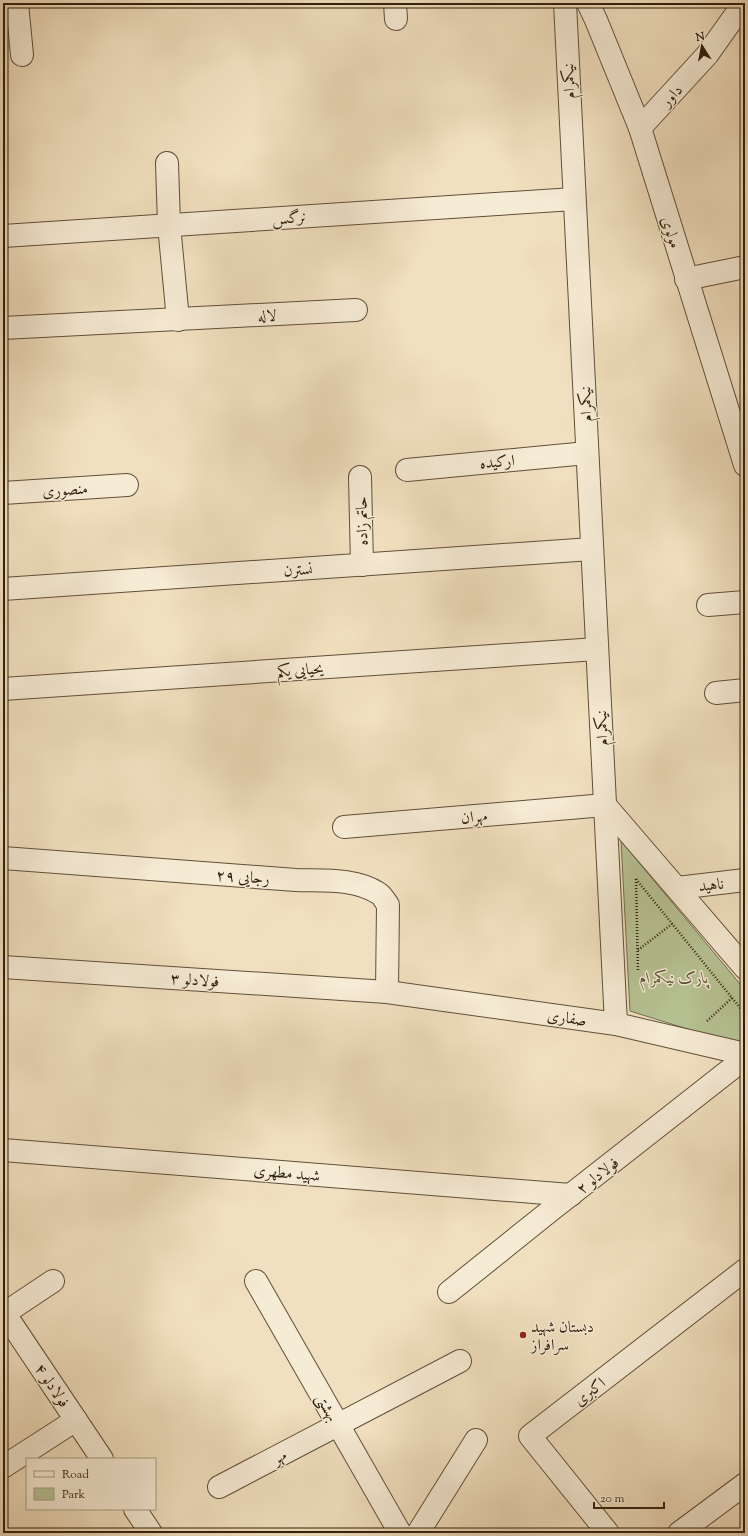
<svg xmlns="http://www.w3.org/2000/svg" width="748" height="1536" font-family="'Sorts Mill Goudy',Amiri,serif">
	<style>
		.green { fill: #b7c394; stroke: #747050 }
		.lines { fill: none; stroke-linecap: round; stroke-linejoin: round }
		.minor-casing { stroke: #614e39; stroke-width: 24 }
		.path { stroke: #311e0c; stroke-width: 2.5; stroke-dasharray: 1 2; stroke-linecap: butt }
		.minor { stroke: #f6ebd5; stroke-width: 22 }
		.poi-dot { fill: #8f2418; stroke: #f6ebd5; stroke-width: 1.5 }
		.labels { text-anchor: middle; stroke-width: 3; stroke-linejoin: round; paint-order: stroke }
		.street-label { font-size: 16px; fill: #311e0c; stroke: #f6ebd5 }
		.park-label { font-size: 16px; font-style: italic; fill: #595035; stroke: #f6ebd5 }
		.poi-label { font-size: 16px; fill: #311e0c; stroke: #f6ebd5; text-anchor: start }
	</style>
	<rect width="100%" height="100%" fill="#f1e0bf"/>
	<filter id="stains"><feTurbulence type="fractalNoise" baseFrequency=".005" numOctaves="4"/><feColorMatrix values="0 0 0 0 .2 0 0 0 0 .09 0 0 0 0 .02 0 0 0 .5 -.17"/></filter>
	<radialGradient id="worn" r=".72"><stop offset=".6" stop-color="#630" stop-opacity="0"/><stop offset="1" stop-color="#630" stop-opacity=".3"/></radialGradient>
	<path class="green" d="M621,841L745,990V1047L630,1011Z"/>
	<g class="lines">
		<g class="minor-casing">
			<g id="minor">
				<path d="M17,3L22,55"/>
				<path d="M395,3L396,19"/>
				<path d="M565,3L616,1024"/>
				<path d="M588,3L596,20L640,128L745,465"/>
				<path d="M640,128L707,55L744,3"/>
				<path d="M167,163L169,225L178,320"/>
				<path d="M3,236L574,199"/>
				<path d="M686,279L745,267"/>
				<path d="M3,328L356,310"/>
				<path d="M407,470L587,453"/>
				<path d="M360,477L362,565"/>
				<path d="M3,493L127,485"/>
				<path d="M3,589L592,549"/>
				<path d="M708,605L745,602"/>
				<path d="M3,689L597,649"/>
				<path d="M716,693L745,690"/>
				<path d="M344,827L605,805L745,968"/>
				<path d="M3,858L296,880C323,881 355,878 378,893C382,895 385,901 388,905L387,992"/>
				<path d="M677,888L745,880"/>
				<path d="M3,967L387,992L616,1024L745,1054"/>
				<path d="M3,1150L571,1195"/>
				<path d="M256,1281L400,1533"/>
				<path d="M449,1292L550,1211L745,1058"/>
				<path d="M3,1311L102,1459"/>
				<path d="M5,1313L53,1281"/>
				<path d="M3,1467L76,1420"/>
				<path d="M219,1487L460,1361"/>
				<path d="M135,1509L151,1533"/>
				<path d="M418,1533L476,1440"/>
				<path d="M608,1533L530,1436L745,1270"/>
				<path d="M679,1533L745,1484"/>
			</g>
		</g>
		<g class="path">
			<path d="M636,879L638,972"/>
			<path d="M636,879L745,1014"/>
			<path d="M638,950L672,924"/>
			<path d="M707,1021L732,998"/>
		</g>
		<use href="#minor" class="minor"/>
	</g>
	<circle class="poi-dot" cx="523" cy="1335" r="4"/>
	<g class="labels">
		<g class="street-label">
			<text transform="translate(568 81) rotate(-93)" y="6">نیکمرام</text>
			<text transform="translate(671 95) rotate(-48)" y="6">داور</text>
			<text transform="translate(289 217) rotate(-4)" y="6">نرگس</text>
			<text transform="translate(672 232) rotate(72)" y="6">مولوی</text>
			<text transform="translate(267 315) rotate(-3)" y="6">لاله</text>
			<text transform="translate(585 404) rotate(-93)" y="6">نیکمرام</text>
			<text transform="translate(497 461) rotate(-5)" y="6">ارکیده</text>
			<text transform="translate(65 489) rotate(-4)" y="6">منصوری</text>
			<text transform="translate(361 521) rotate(-91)" y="6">حاتم زاده</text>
			<text transform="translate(298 569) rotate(-4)" y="6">نسترن</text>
			<text transform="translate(300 669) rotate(-4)" y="6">یحیایی یکم</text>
			<text transform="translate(601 728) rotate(-93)" y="6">نیکمرام</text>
			<text transform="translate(474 816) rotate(-5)" y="6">مهران</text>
			<text transform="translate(243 876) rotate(4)" y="6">رجایی ۲۹</text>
			<text transform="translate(711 884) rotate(-6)" y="6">ناهید</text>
			<text transform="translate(195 979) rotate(4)" y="6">فولادلو ۳</text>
			<text transform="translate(567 1017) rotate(8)" y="6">صفاری</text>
			<text transform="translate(287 1172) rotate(5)" y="6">شهید مطهری</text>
			<text transform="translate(597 1175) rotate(-38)" y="6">فولادلو ۲</text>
			<text transform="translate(53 1385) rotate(56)" y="6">فولادلو ۴</text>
			<text transform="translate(589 1391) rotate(-38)" y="6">اکبری</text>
			<text transform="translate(328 1407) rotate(60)" y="6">بهشتی</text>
			<text transform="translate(279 1456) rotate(-28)" y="6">مهر</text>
		</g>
		<g class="park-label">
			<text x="674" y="983">پارک نیکمرام</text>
		</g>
		<g class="poi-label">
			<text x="531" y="1332">دبستان شهید<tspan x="531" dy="18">سرافراز</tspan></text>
		</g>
	</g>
	<rect width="748" height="1536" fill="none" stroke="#f1e0bf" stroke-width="16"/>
	<rect x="4" y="4" width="740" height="1528" fill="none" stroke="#311e0c" stroke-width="2"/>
	<rect x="8" y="8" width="732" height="1520" fill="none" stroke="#311e0c"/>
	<rect x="26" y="1458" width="130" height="52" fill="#f6ebd5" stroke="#a79985"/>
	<rect x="34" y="1471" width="20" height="6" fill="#f6ebd5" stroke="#a79985"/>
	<text x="62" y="1478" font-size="12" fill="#311e0c">Road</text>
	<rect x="34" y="1488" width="20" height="12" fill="#b7c394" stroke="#a79985"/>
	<text x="62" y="1498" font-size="12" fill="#311e0c">Park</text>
	<g transform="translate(702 46) rotate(349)" stroke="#f6ebd5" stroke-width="3" paint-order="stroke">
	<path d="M0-3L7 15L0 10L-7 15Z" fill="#311e0c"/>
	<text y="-6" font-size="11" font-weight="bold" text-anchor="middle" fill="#311e0c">N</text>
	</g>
	<path d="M594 1502v6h70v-6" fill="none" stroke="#311e0c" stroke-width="2"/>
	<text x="600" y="1502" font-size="12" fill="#311e0c" stroke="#f6ebd5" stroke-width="3" paint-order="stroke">20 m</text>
	<rect width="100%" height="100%" filter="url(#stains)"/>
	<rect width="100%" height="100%" fill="url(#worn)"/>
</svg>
